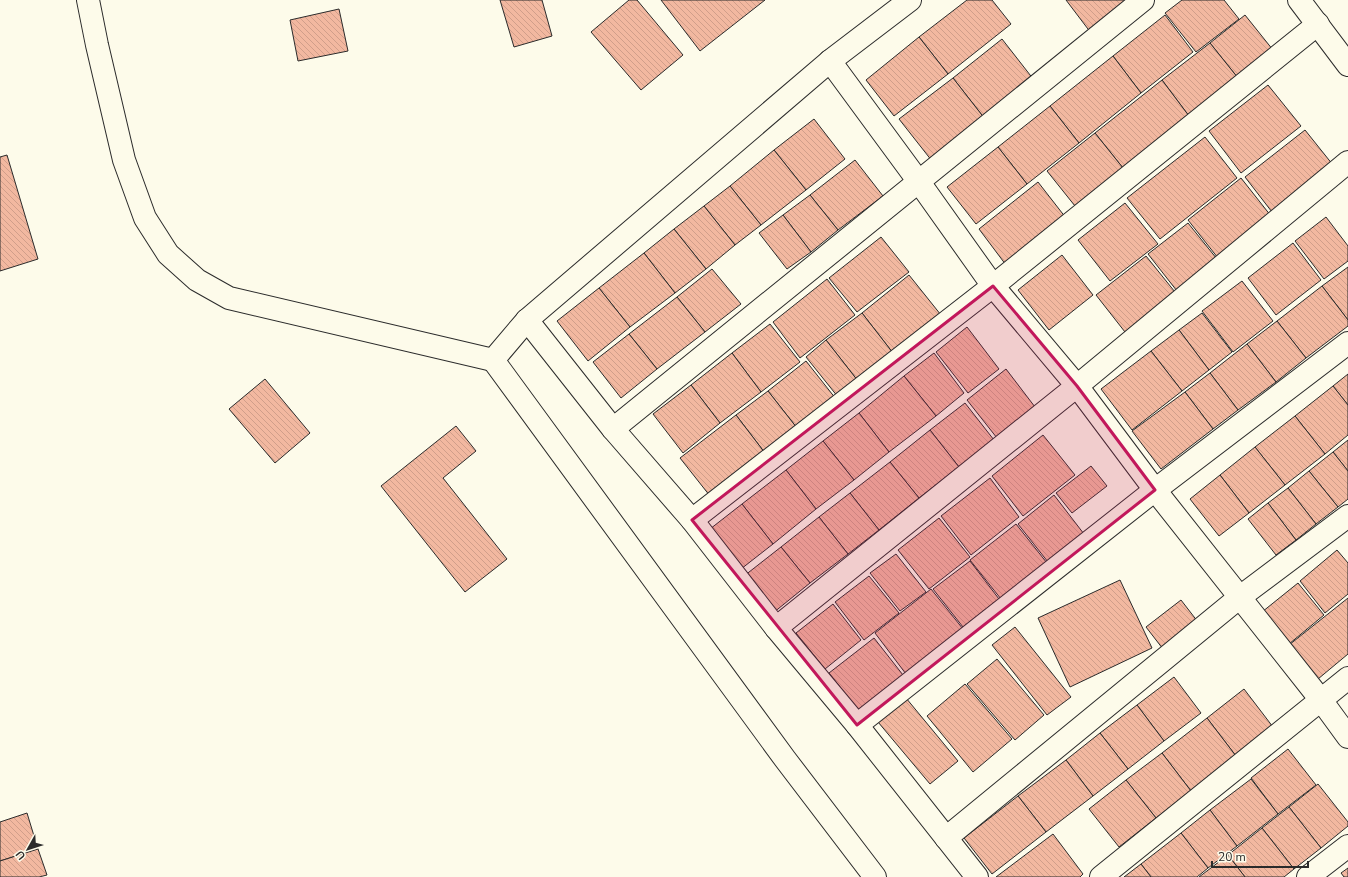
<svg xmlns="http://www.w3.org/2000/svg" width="1348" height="877" font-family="'Nunito Sans',sans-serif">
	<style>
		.building { fill: url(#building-back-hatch); stroke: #2b2b2b }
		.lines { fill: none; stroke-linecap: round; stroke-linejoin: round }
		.street-casing { stroke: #2b2b2b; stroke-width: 24 }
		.street { stroke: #fdfbea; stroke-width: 22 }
		.marked { fill: #c2185b; fill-opacity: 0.2; stroke: #c2185b; stroke-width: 3; stroke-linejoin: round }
	</style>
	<defs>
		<pattern id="building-back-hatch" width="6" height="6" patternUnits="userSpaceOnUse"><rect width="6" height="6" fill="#f2b8a0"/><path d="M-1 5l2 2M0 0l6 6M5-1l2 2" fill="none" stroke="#d09e8a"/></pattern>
	</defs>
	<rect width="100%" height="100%" fill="#fdfbea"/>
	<g class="building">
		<path d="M500,0H542L552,36L514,47Z"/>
		<path d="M629,0H637L683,55L641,90L591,32Z"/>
		<path d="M661,0H765L700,51Z"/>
		<path d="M967,0H992L1011,24L948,74L919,37Z"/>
		<path d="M1066,0H1133L1091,33Z"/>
		<path d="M1182,0H1224L1239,19L1196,52L1165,13Z"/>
		<path d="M339,9L348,51L298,61L290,20Z"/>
		<path d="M1165,15L1193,52L1141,93L1113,56Z"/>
		<path d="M1245,15L1273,50L1238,78L1210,43Z"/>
		<path d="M919,37L948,74L894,116L866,80Z"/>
		<path d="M1002,39L1034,80L985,119L953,78Z"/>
		<path d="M1210,43L1238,78L1189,116L1162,80Z"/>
		<path d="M1113,56L1141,93L1079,143L1050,106Z"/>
		<path d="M953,78L985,119L932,161L899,119Z"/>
		<path d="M1162,80L1189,116L1123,168L1095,133Z"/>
		<path d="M1268,85L1301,126L1241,173L1209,131Z"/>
		<path d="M1050,106L1079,143L1027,184L998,147Z"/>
		<path d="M814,119L845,159L806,190L774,150Z"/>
		<path d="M1305,130L1333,165L1272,212L1245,177Z"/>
		<path d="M1095,133L1123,168L1075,206L1047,171Z"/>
		<path d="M1205,137L1237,178L1160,239L1127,198Z"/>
		<path d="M998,147L1027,184L976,224L947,187Z"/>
		<path d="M774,150L806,190L761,225L730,186Z"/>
		<path d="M7,155L38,259L0,271V157Z"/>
		<path d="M855,160L883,196L838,230L810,195Z"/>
		<path d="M1241,178L1271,216L1218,258L1188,220Z"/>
		<path d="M1038,182L1066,218L1006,265L979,229Z"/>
		<path d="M730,186L761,225L735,245L704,206Z"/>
		<path d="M810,195L838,230L811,252L783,215Z"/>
		<path d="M1125,203L1158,244L1110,281L1078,240Z"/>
		<path d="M704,206L735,245L706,269L674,229Z"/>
		<path d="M783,215L811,252L787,269L759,233Z"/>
		<path d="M1326,217L1348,246V261L1324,279L1295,241Z"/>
		<path d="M1188,223L1217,259L1177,291L1148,254Z"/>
		<path d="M674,229L706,269L675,293L644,253Z"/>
		<path d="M881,237L909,272L857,312L829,278Z"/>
		<path d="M1293,243L1321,280L1276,315L1248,278Z"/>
		<path d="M644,253L675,293L630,327L599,288Z"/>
		<path d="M1062,255L1093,295L1049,330L1018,290Z"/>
		<path d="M1146,256L1175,292L1125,332L1096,295Z"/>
		<path d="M1348,267V320L1322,286Z"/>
		<path d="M712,269L741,304L705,332L677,297Z"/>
		<path d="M909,275L941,315L893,353L862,313Z"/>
		<path d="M827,279L855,315L800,358L773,322Z"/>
		<path d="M1242,281L1273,321L1233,352L1202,311Z"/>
		<path d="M1322,286L1348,320V326L1306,358L1277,321Z"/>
		<path d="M599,288L630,327L588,361L557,321Z"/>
		<path d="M677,297L705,332L657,369L629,334Z"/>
		<path d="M862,313L893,353L858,381L826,340Z"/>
		<path d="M1202,313L1232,352L1209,370L1179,330Z"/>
		<path d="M1277,321L1306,358L1276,382L1247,344Z"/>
		<path d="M770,324L800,362L761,392L732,353Z"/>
		<path d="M967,327L999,369L968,393L936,352Z"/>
		<path d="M1179,330L1209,370L1182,391L1151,351Z"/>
		<path d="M629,334L657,369L621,398L593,362Z"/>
		<path d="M826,340L858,381L838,397L806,357Z"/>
		<path d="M1247,344L1276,382L1238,410L1210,373Z"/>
		<path d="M1151,351L1182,391L1132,430L1101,389Z"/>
		<path d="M732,353L761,392L720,423L691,385Z"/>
		<path d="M934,353L964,393L936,416L904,376Z"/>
		<path d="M806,361L836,399L797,428L768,391Z"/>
		<path d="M1006,369L1035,407L997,438L967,400Z"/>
		<path d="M1210,373L1238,410L1213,429L1185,392Z"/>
		<path d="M1348,374V405L1333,386Z"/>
		<path d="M904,376L936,416L889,452L859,413Z"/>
		<path d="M265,379L310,433L275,463L229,409Z"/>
		<path d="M691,385L720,423L683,453L653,414Z"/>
		<path d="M1333,386L1348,405V435L1325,454L1295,416Z"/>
		<path d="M768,391L797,428L765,453L736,415Z"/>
		<path d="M1185,392L1213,429L1161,469L1132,431Z"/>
		<path d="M965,403L994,440L959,467L930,430Z"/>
		<path d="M859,413L889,452L854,480L823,441Z"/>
		<path d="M736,415L765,453L710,496L680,458Z"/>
		<path d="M1295,416L1325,454L1285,485L1255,447Z"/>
		<path d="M456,426L476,451L443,478L507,559L465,592L381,486Z"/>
		<path d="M930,430L959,467L919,498L890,462Z"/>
		<path d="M1043,435L1075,475L1023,516L992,476Z"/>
		<path d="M1348,440V471L1333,452Z"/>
		<path d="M823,441L854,480L816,509L786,470Z"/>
		<path d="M1255,447L1285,485L1249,513L1220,475Z"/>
		<path d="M1333,452L1348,471V499L1338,507L1309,471Z"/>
		<path d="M890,462L919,498L879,530L850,493Z"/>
		<path d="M1091,466L1107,486L1072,513L1056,493Z"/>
		<path d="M786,470L816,509L773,544L742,504Z"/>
		<path d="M1309,471L1338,507L1316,524L1288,488Z"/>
		<path d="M1220,475L1249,513L1219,536L1190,499Z"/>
		<path d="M990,478L1019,517L971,555L941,516Z"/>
		<path d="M1288,488L1316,524L1296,540L1268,503Z"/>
		<path d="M850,493L879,530L848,554L819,517Z"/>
		<path d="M1054,495L1084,534L1048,562L1018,524Z"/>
		<path d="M1268,503L1296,540L1276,555L1248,519Z"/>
		<path d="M742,504L773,544L741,569L710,529Z"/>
		<path d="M819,517L848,554L810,583L781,547Z"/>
		<path d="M939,518L970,557L929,589L898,550Z"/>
		<path d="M1016,524L1047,563L1001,599L970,560Z"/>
		<path d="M781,547L810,583L773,613L744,576Z"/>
		<path d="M1337,550L1348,563V594L1325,613L1300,581Z"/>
		<path d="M896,554L926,592L900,611L870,573Z"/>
		<path d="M970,561L999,599L963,627L933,589Z"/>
		<path d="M869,576L899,613L864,640L835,602Z"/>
		<path d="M1120,580L1152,648L1070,687L1038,618Z"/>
		<path d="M1298,583L1324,615L1289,644L1262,612Z"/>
		<path d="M931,589L963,629L906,674L875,633Z"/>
		<path d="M1348,598V654L1318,679L1289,645Z"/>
		<path d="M1181,600L1198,622L1163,649L1146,627Z"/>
		<path d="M833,604L861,640L825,669L796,633Z"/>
		<path d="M1015,627L1071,697L1047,715L992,645Z"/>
		<path d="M874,638L903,675L858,710L829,673Z"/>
		<path d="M997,659L1044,715L1015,740L967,684Z"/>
		<path d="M1174,677L1201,713L1164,741L1137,705Z"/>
		<path d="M965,684L1012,739L973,772L927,716Z"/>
		<path d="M1244,689L1273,727L1236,756L1207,718Z"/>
		<path d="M906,698L958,761L930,784L878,722Z"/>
		<path d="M1137,705L1164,741L1128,769L1100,733Z"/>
		<path d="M1207,718L1236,756L1191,791L1162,753Z"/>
		<path d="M1100,733L1128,769L1093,796L1066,760Z"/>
		<path d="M1288,749L1316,785L1278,814L1251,778Z"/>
		<path d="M1162,753L1191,791L1156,818L1126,780Z"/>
		<path d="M1066,760L1093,796L1046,832L1018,796Z"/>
		<path d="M1251,779L1278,814L1237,846L1210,810Z"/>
		<path d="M1126,780L1156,818L1119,847L1089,809Z"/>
		<path d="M1318,784L1348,822V826L1321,848L1289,807Z"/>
		<path d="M1018,796L1046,832L992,874L964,838Z"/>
		<path d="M1289,807L1321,848L1294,869L1262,828Z"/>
		<path d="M1210,810L1237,846L1208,868L1181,833Z"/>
		<path d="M27,813L38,849L0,861V822Z"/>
		<path d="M1262,828L1294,869L1284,877H1245L1228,855Z"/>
		<path d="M1181,833L1208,868L1197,877H1151L1141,864Z"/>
		<path d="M1053,834L1083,874L1080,877H996Z"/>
		<path d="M38,849L47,875L39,877H0V861Z"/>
		<path d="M1228,855L1245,877H1199Z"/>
		<path d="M1141,864L1151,877H1124Z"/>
		<path d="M1348,868V877H1344L1341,873Z"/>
	</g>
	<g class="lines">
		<g class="street-casing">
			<g id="street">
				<path d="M88,0L97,45L124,160L145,218L168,254L197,280L229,298L493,360L527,320L830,61L910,0"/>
				<path d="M1299,0L1348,65"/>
				<path d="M830,61L919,182L993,286L1077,386L1155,490L1321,700L1348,737"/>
				<path d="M527,320L613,429L692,520L776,628L857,725L977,877"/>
				<path d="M493,360L785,759L875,877"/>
				<path d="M613,429L1143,0"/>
				<path d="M692,520L993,286L1318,24"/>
				<path d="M776,628L1077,386L1348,162"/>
				<path d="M857,725L1155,490L1348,343"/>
				<path d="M946,838L1240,597L1348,516"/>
				<path d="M1101,877L1348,678"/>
				<path d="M1308,877L1348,846"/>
			</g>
		</g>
		<use href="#street" class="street"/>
	</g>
	<path class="marked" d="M993,286L1077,386L1155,490L857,725L692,520Z"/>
	<g transform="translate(28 849) rotate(231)" stroke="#fdfbea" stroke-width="3" paint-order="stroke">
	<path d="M0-3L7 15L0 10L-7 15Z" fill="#2b2b2b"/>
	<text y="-6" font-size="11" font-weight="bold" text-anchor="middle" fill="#2b2b2b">U</text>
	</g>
	<path d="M1212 861v6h96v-6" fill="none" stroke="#2b2b2b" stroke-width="2"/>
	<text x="1218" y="861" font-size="12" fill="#2b2b2b" stroke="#fdfbea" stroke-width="3" paint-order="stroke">20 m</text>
</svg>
